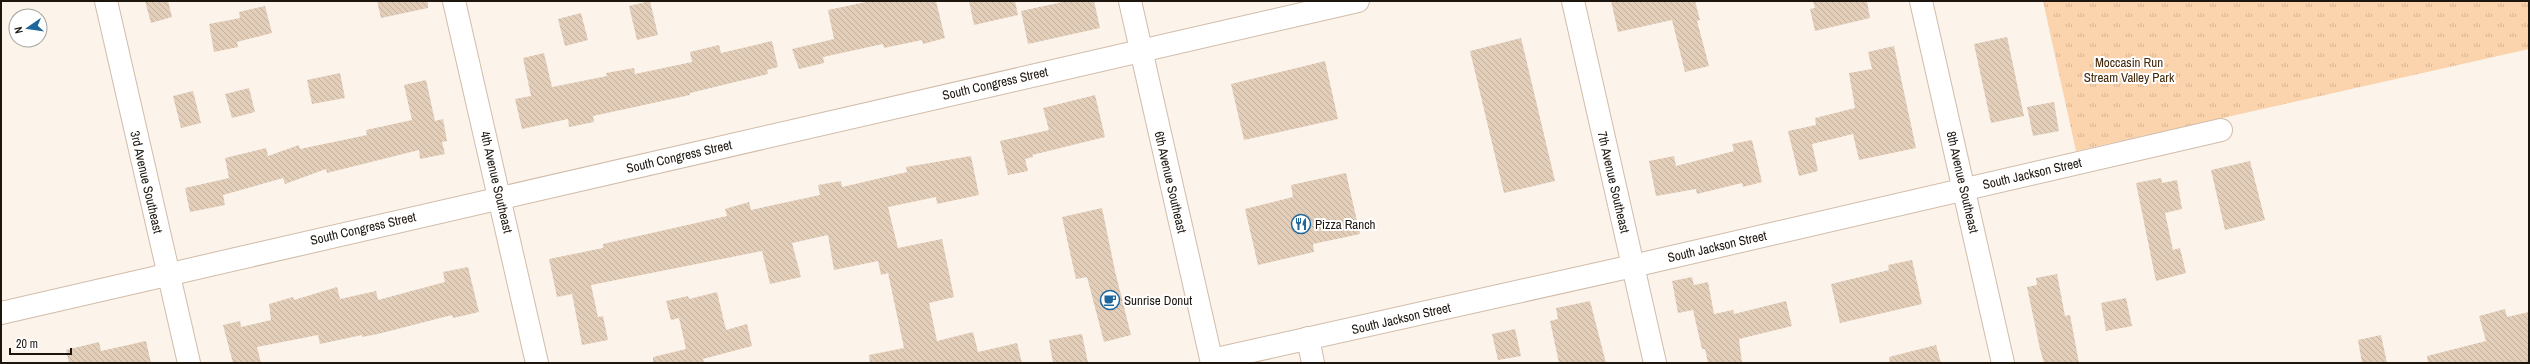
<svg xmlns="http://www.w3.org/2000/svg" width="2530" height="364" font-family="'Archivo Narrow',sans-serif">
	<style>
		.park { fill: url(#park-tufts) }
		.building { fill: url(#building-back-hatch) }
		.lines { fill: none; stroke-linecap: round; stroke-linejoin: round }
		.minor-casing { stroke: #d1bca8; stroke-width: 24 }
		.tertiary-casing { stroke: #d1bca8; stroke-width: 24 }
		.trunk-casing { stroke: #d1bca8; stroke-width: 24 }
		.minor { stroke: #fff; stroke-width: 22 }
		.tertiary { stroke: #fff; stroke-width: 22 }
		.trunk { stroke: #fff; stroke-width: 22 }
		.labels { text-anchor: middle; stroke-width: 4; stroke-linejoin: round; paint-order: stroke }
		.park-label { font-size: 13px; fill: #432809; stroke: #fff }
		.street-label { font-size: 13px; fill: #1d160f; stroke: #fff }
		.poi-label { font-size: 13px; fill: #1d160f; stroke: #fff; text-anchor: start }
	</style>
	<defs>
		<pattern id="park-tufts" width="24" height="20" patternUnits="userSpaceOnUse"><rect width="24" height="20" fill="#fbd3ad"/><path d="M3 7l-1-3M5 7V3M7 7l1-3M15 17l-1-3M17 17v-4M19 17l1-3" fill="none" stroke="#d7b494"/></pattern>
		<pattern id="building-back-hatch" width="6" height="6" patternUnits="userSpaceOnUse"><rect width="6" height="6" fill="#e3ceba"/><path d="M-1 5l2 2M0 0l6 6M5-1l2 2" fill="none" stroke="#c2b09f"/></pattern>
	</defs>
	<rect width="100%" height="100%" fill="#fcf3eb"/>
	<path class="park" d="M2043,1H2529V49L2076,151Z"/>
	<g class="building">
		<path d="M145,1H168L172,17L151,23Z"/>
		<path d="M377,1H428V8L381,18Z"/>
		<path d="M650,1L658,35L637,40L629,6Z"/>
		<path d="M871,1H936L945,38L923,44L922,40L884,48L883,44L823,57L824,63L799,69L792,49L834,39L828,10Z"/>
		<path d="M969,1H1015L1018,15L974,25Z"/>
		<path d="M1067,1H1094L1100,28L1028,44L1021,11Z"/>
		<path d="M1611,1H1695L1700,20L1697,21L1709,66L1685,72L1672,20L1618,32Z"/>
		<path d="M1813,1H1867L1870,18L1815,31L1810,9L1815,8Z"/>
		<path d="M265,6L272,33L237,42L238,47L214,52L209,24L240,18L239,12Z"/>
		<path d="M581,13L588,40L565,46L558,19Z"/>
		<path d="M2007,37L2024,116L1991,123L1974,44Z"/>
		<path d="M1521,38L1555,181L1504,193L1470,51Z"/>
		<path d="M772,41L778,67L767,70L768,74L690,93V95L593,116L594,122L569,127L568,119L522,129L515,99L531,96L523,58L544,53L552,87L607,76L606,73L634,68L635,74L692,62L690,52L719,45L721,53Z"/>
		<path d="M1894,46L1916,148L1859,160L1853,134L1812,144L1818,171L1799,176L1788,131L1816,125L1815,118L1855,108L1849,73L1872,69L1868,52Z"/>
		<path d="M1325,61L1338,119L1244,140L1231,84Z"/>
		<path d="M340,73L345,98L312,104L307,80Z"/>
		<path d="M426,80L435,121L443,119L447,141L442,142L445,154L420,159L419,150L327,173L326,169L285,184L283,178L223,195L225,205L190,212L185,188L229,178L225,158L266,148L268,156L299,145L300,149L367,135L366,130L412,120L404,85Z"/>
		<path d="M249,88L255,112L232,118L225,94Z"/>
		<path d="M193,91L201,123L181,128L173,96Z"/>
		<path d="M1095,95L1105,137L1032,155L1033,157L1025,159L1028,171L1008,175L1000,141L1049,130L1043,108Z"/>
		<path d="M2054,102L2059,131L2033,136L2027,107Z"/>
		<path d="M1752,140L1762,182L1743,187L1742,183L1697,194L1696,189L1656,196L1649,161L1674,156L1676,166L1734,151L1732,144Z"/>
		<path d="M971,156L979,195L937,204L936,197L888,207L898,248L942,239L954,297L929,303L937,341L973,332L978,352L1017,343L1022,363H870L869,355L904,348L888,273L881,275L878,261L834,270L828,235L792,243L801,277L770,284L762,251L591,285L598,317L603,316L608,340L582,345L572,294L557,297L549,259L603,248V244L727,216L725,209L749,202L751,210L820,195L818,185L841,181L842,187L907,172L906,167Z"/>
		<path d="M2250,161L2265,220L2225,230L2211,170Z"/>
		<path d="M1346,173L1360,234L1313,244L1314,252L1258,265L1245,209L1293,197L1291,185Z"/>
		<path d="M2161,178L2162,183L2177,180L2182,209L2165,213L2173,250L2180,248L2186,273L2156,281L2136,183Z"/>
		<path d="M1102,208L1115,271L1131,335L1104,342L1087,277L1076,279L1062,217Z"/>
		<path d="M1912,260L1922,304L1840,323L1831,284L1889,270L1888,265Z"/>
		<path d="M468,267L479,312L453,318L452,315L378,334L362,337V335L320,344L318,335L257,347L261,363H233L223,325L240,321L241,327L271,320L269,304L293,297L294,300L337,287L340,299L376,291L378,300L445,282L443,272Z"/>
		<path d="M2057,274L2065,316L2070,315L2079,363H2044L2040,349L2027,287L2037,285L2036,278Z"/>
		<path d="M1692,277L1694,285L1708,282L1714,314L1733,310L1734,314L1786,301L1792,326L1739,339L1742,363H1708L1705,349H1702L1693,310L1678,313L1672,281Z"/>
		<path d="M717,292L726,330L747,324L752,346L703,359L704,363H653V357L686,349L679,318L671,320L666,301L688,296L689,299Z"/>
		<path d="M2126,298L2132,326L2106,331L2101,303Z"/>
		<path d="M1590,301L1606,363H1559L1550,321L1558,319L1556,308Z"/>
		<path d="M2505,309L2507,317L2529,312V363H2428L2427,356L2486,341L2479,316Z"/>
		<path d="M1515,329L1521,356L1498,360L1492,334Z"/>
		<path d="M1082,334L1088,363H1053L1049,340Z"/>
		<path d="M2381,335L2387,363H2362L2358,340Z"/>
		<path d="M146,341L151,363H69L66,350L99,342L101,351Z"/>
		<path d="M1936,345L1941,363H1890L1889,357Z"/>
	</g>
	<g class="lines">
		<g class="minor-casing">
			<g id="minor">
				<path d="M454,1L537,363"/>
				<path d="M1573,1L1655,363"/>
				<path d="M1,313L1358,1"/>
				<path d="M1308,338L1313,363"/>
				<path d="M1212,360L1633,266L2221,130"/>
			</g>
		</g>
		<g class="tertiary-casing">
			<g id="tertiary">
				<path d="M106,1L189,363"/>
				<path d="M1921,1L2003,363"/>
			</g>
		</g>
		<g class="trunk-casing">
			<path id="trunk" d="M1130,1L1212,363"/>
		</g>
		<use href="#minor" class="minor"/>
		<use href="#tertiary" class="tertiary"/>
		<use href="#trunk" class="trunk"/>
	</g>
	<defs>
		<g id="restaurant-ring" transform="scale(1)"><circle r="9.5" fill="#fff" stroke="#1f669a" stroke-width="1.5"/><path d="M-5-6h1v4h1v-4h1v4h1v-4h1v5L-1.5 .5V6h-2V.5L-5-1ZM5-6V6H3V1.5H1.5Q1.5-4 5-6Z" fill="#1f669a"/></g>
		<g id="cafe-ring" transform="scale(1)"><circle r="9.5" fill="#fff" stroke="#1f669a" stroke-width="1.5"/><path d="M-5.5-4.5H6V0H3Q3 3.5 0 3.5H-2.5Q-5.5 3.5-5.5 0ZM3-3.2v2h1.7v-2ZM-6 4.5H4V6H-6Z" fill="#1f669a"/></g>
	</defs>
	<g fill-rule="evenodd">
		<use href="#restaurant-ring" x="1301" y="224"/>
		<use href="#cafe-ring" x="1110" y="300"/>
	</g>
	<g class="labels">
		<g class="park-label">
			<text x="2129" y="67">Moccasin Run<tspan x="2129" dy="15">Stream Valley Park</tspan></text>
		</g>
		<g class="street-label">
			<text transform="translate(995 83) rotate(-13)" y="5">South Congress Street</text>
			<text transform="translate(679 156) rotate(-13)" y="5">South Congress Street</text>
			<text transform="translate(2032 173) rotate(-13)" y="5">South Jackson Street</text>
			<text transform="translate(147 182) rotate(77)" y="5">3rd Avenue Southeast</text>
			<text transform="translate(497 182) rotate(77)" y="5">4th Avenue Southeast</text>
			<text transform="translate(1171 182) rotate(77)" y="5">6th Avenue Southeast</text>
			<text transform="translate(1614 182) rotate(77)" y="5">7th Avenue Southeast</text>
			<text transform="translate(1963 182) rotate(77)" y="5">8th Avenue Southeast</text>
			<text transform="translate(363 228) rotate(-13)" y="5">South Congress Street</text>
			<text transform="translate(1717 246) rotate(-13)" y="5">South Jackson Street</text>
			<text transform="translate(1401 318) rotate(-13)" y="5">South Jackson Street</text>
		</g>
		<g class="poi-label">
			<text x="1315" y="229">Pizza Ranch</text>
			<text x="1124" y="305">Sunrise Donut</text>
		</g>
	</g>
	<rect width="2530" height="364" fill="none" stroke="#1d160f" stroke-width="4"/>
	<g transform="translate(28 28) rotate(257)"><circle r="19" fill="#ffffff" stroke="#a5a29f"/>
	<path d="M0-3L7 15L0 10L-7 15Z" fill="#1f669a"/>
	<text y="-6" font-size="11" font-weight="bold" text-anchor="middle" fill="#1d160f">N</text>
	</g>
	<path d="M10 348v6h61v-6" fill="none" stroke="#1d160f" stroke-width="2"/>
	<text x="16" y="348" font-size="12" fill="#1d160f" stroke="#ffffff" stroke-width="3" paint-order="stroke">20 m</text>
</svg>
